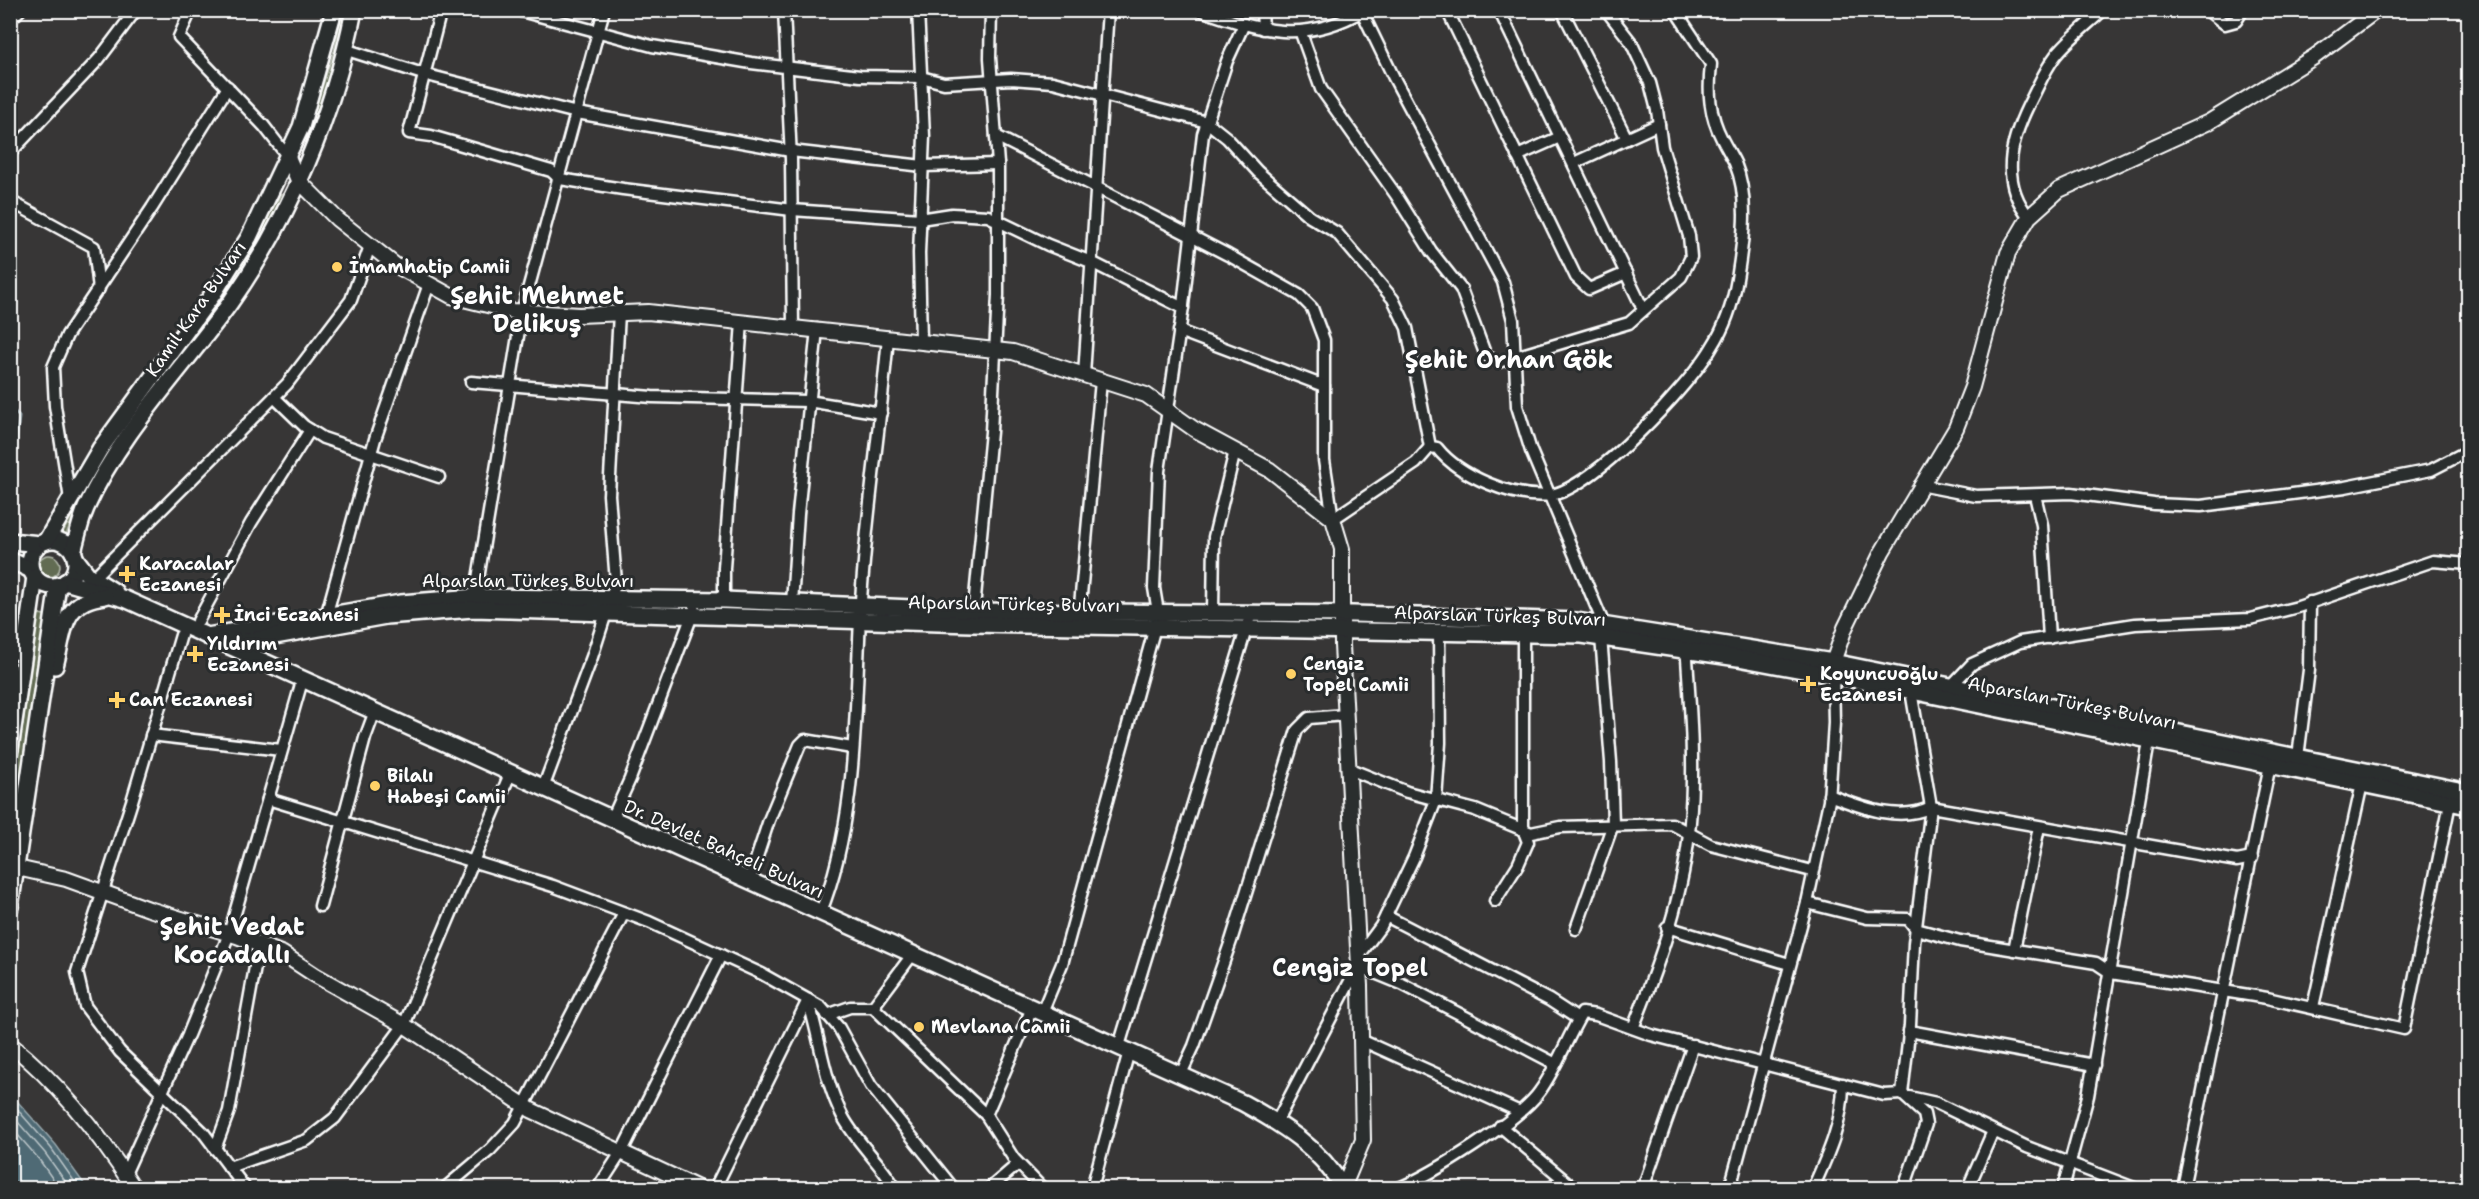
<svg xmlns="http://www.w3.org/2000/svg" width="2479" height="1199" font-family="'Shantell Sans',sans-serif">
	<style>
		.green { fill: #626c53; stroke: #b0b6a9; stroke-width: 1.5 }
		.water { fill: #506b75; stroke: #96a6ac; stroke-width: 1.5 }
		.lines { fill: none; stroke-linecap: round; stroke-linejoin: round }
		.shore { stroke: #b9c4c8; stroke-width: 1.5 }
		.stream { stroke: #96a6ac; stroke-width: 3 }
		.minor-casing { stroke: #fff; stroke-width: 15 }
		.tertiary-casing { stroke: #fff; stroke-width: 18 }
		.secondary-casing { stroke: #fff; stroke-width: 20 }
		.minor { stroke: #2a2d2e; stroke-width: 10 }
		.tertiary { stroke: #2a2d2e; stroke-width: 14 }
		.secondary { stroke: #2a2d2e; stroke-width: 15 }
		.poi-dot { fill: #ffd166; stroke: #2a2d2e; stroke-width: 2 }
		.labels { text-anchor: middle; stroke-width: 6; stroke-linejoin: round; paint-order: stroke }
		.poi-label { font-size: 18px; font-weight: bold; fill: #fff; stroke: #2a2d2e; text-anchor: start }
		.street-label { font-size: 18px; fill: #fff; stroke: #2a2d2e }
		.district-label { font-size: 24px; font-weight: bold; fill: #fff; stroke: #2a2d2e }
	</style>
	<rect width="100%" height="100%" fill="#373636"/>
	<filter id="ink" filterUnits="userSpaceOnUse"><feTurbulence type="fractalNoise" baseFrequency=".0167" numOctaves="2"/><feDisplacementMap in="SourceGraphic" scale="12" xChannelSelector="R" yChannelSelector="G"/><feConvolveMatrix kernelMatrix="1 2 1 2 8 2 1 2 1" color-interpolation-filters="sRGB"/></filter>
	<g filter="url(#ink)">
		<g class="green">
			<path d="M343,11H346L333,65L312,128L309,127L334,51Z"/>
			<path d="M281,194H283C247,276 190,345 138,417C111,455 79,493 65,538L61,536L105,455L233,280Z"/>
			<circle cx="49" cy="566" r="11"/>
			<path d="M38,614L45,615L11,854V810Z"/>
		</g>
		<path class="water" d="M10,1093L56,1145L87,1188H23L11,1178Z"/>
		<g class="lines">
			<g class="shore">
				<path d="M10,1101L51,1148L79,1188"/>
				<path d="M10,1113L45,1153L70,1188"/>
				<path d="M10,1126L38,1158L59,1188"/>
			</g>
			<path class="stream" d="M10,406L19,417L10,494"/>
			<g class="minor-casing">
				<g id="minor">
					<path d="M191,10L179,37L264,126L288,157"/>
					<path d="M441,10L409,133L431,136L551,171L560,179L623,189L792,210L920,219L952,214L988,216L1048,245L1091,262L1183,308"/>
					<path d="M517,10L652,46L751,63L860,76L921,77L944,83L1011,79L1053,82L1207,122L1227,138L1258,172L1310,217L1337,233L1393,299L1407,328L1430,447"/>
					<path d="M784,10L791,159L793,327"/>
					<path d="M918,10L924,136L919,253L921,341"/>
					<path d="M1200,10C1261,31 1304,45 1364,10"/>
					<path d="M1262,10L1263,29"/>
					<path d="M1447,10L1576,277L1589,289L1626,273"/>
					<path d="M1499,10L1643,309"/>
					<path d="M1562,10L1627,139"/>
					<path d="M2207,10L2225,24L2236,21L2243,10"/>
					<path d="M1362,12L1394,78L1503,282L1513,320L1517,406L1531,451L1604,625"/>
					<path d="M10,20L20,10"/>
					<path d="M1301,33L1321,89L1396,195L1431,251L1461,289L1486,356L1498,362L1629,323L1681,277L1691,257L1689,236L1662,147L1657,110L1650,83L1631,42L1606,10"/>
					<path d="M344,49L423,74L577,113L791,151L923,166L998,164"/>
					<path d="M996,136L1228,255L1299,295L1312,308L1324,340V460L1333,519L1416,463L1430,447L1437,448C1459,476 1514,499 1550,495C1593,489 1690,385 1712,347C1725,327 1733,303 1737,279C1743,242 1750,199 1735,163C1731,155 1726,147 1722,139C1709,114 1708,92 1711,64L1675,10"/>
					<path d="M10,153L99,59L136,10"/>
					<path d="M1517,156L1560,137"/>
					<path d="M1574,163L1659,124"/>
					<path d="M10,201L94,247L99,289"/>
					<path d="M2029,217C1997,178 2013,134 2033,96C2040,82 2046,68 2056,55C2069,39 2087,25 2103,10"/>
					<path d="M1179,331L1324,386"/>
					<path d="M1084,375L1108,10"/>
					<path d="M471,382L652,397L808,401L881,413"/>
					<path d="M274,397L304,426L323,438L439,477"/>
					<path d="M1920,485L1976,496L2071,493L2154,504L2201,506L2345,487L2431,470L2468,451"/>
					<path d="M2035,495L2042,525L2049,638"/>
					<path d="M70,499L55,406L53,367L67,335L152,208L228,87"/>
					<path d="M93,578L287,384L351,300L370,246"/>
					<path d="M724,600V568L742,322"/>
					<path d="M474,603L522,312L604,10"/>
					<path d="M792,603L798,514L817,329"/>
					<path d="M1213,613L1214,537L1235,451"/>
					<path d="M1079,616L1101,381"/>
					<path d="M973,618L991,432L998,295V164L990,58L991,10"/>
					<path d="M325,620L375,439L429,284"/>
					<path d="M198,621L251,523L310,430"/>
					<path d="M181,635L132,801L77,972L85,1006L120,1052L203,1132L245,1188"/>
					<path d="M10,649L23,658"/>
					<path d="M1951,686L1972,664L2020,642L2135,624L2250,619L2298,607L2433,561L2468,564"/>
					<path d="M151,735L281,750"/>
					<path d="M2298,757L2309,670L2310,602"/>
					<path d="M1347,768L1407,792L1475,810L1531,833L1560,827L1672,824L1711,845L1812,871"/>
					<path d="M543,788L592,657L616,582L609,495L619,313"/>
					<path d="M1829,795C1861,807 1898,823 1931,807L2237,861L2252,858"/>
					<path d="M268,799L553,886L649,922L762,974L821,1007L839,1028L871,1086L953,1188"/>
					<path d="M612,819L630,779L694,610"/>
					<path d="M749,881L769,820L800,745L805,740L852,748"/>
					<path d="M1495,901L1518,865L1528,842L1523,829V634"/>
					<path d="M1807,903L1867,918L1908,919L1916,929L1960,941L2096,963L2111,973L2267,998L2404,1029L2451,798"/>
					<path d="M320,906L365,738L375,711"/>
					<path d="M820,914C861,813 854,693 862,586C868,503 881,420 888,337"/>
					<path d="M1386,916L1549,1000L1578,1019"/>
					<path d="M1667,927L1789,964"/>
					<path d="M1576,929L1613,824L1611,762L1601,637"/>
					<path d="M2014,950L2039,827"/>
					<path d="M1358,957L1381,926L1414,857L1436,800L1440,743L1439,632"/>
					<path d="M808,1000C820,1038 824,1081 843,1117C857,1143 880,1162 895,1188"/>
					<path d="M873,1007L986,1115L1014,1159L1042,1188"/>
					<path d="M2313,1007L2363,779"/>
					<path d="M1042,1012L1062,964L1155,627L1158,612L1154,588L1159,471L1182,314L1203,134L1227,61L1244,24"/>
					<path d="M827,1015L850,1007H873L912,955"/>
					<path d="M1633,1028C1659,964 1685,892 1690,822C1695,763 1690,704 1686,644"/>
					<path d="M1909,1031L2094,1065"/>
					<path d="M1361,1040L1518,1111"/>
					<path d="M1119,1046L1251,613"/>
					<path d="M1181,1074L1194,1046L1231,941L1297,730L1309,718L1345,715"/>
					<path d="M1909,1097L1936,1103L2027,1147L2134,1188"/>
					<path d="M986,1115L1032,1008"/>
					<path d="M1277,1121L1358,966L1402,984L1554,1063"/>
					<path d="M1500,1126L1574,1188"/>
					<path d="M215,1149L229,1111L259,945"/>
					<path d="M229,1167L307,1140L335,1118L404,1025L510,774"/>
					<path d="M125,1174L188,1035L229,934L302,681"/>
					<path d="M445,1188L490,1150L515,1123L624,913"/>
					<path d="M598,1188L622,1151L721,955"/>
					<path d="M715,1188L808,1000"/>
					<path d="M990,1188L1018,1164"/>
					<path d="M1092,1188L1129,1051"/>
					<path d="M1399,1188C1433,1174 1520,1120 1540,1091C1556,1069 1567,1038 1582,1013L1596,1015L1651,1035L1884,1095L1902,1094"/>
					<path d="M1551,1188L1563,1179"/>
					<path d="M1643,1188L1693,1045"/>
					<path d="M1730,1188L1807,903L1829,801L1834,723L1833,671"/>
					<path d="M1813,1188C1828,1155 1843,1122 1843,1084"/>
					<path d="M1904,1188L1926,1124L1924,1114L1902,1094L1910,1025L1914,943L1931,807L1910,685"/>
					<path d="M1968,1188L1993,1131"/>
					<path d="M2063,1188L2088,1096L2150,736"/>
					<path d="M2183,1188L2271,760"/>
				</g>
			</g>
			<g class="tertiary-casing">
				<g id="tertiary">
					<path d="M288,157L298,180L337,219L395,265L451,296L512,311L579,315L648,312L1013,352L1146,395L1194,429L1270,470L1333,519L1342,549V645L1360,986L1363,1140L1343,1188"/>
					<path d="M1833,662L1845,628L1882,552L1956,428L1972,387L2008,253L2029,217L2059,190L2209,122L2314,57L2377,10"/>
					<path d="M17,868L66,879L149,909L237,936L283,954L315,975L404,1025L531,1110L698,1188"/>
					<path d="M10,1044C60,1084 100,1135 134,1188"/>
				</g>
			</g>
			<g class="secondary-casing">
				<g id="secondary">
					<circle cx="53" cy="563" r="23"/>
					<path d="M10,541L40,544"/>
					<path d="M46,541L100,449L213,294L249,237L301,127L334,10"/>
					<path d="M73,552C77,537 80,522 86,508C120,432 182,370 230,303C290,218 334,113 354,10"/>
					<path d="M75,558L88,575L115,592"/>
					<path d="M10,560L31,570"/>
					<path d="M65,582L125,599L1243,1103C1283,1125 1319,1147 1343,1188"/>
					<path d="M207,636L401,603L475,597L724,600L983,611L1353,614L1577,621L1833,662L2468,792"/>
					<path d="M222,639L247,641L386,616L473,609L972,624L1582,635L1738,658L1878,684L2468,806"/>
					<path d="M55,666C65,630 61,601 105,596"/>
					<path d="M10,749L35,577"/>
					<path d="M10,907L58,585"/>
				</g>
			</g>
			<use href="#minor" class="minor"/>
			<use href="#tertiary" class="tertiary"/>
			<use href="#secondary" class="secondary"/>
		</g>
	</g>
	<g class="poi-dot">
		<circle cx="337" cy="267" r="6"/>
		<path d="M124 565h6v6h6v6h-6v6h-6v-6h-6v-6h6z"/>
		<path d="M219 606h6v6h6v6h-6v6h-6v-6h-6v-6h6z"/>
		<path d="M192 645h6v6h6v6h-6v6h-6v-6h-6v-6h6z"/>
		<circle cx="1291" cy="674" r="6"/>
		<path d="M1805 675h6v6h6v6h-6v6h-6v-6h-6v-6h6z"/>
		<path d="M114 691h6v6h6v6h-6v6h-6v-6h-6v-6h6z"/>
		<circle cx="375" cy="786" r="6"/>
		<circle cx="919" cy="1027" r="6"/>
	</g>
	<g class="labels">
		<g class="poi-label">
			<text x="349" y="273">İmamhatip Camii</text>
			<text x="139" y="570">Karacalar<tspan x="139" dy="21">Eczanesi</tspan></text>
			<text x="234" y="621">İnci Eczanesi</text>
			<text x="207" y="650">Yıldırım<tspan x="207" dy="21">Eczanesi</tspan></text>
			<text x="1303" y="670">Cengiz<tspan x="1303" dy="21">Topel Camii</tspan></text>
			<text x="1820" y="680">Koyuncuoğlu<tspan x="1820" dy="21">Eczanesi</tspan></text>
			<text x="129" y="706">Can Eczanesi</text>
			<text x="387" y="782">Bilalı<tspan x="387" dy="21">Habeşi Camii</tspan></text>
			<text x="931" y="1033">Mevlana Camii</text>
		</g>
		<g class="street-label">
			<text transform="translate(196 309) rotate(-55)" y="6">Kamil Kara Bulvarı</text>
			<text x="528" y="587">Alparslan Türkeş Bulvarı</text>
			<text transform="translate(1014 604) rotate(1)" y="6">Alparslan Türkeş Bulvarı</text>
			<text transform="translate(1500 616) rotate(2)" y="6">Alparslan Türkeş Bulvarı</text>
			<text transform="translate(2072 703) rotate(11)" y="6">Alparslan Türkeş Bulvarı</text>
			<text transform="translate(724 849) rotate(24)" y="6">Dr. Devlet Bahçeli Bulvarı</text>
		</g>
		<g class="district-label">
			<text x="537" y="304">Şehit Mehmet<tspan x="537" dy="28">Delikuş</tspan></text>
			<text x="1509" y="368">Şehit Orhan Gök</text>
			<text x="232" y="935">Şehit Vedat<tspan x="232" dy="28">Kocadallı</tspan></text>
			<text x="1350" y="976">Cengiz Topel</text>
		</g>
	</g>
	<rect width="2479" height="1199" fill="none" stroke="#2a2d2e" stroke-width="36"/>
	<rect x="18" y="18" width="2443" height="1163" fill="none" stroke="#fff" stroke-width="2" filter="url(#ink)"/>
</svg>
